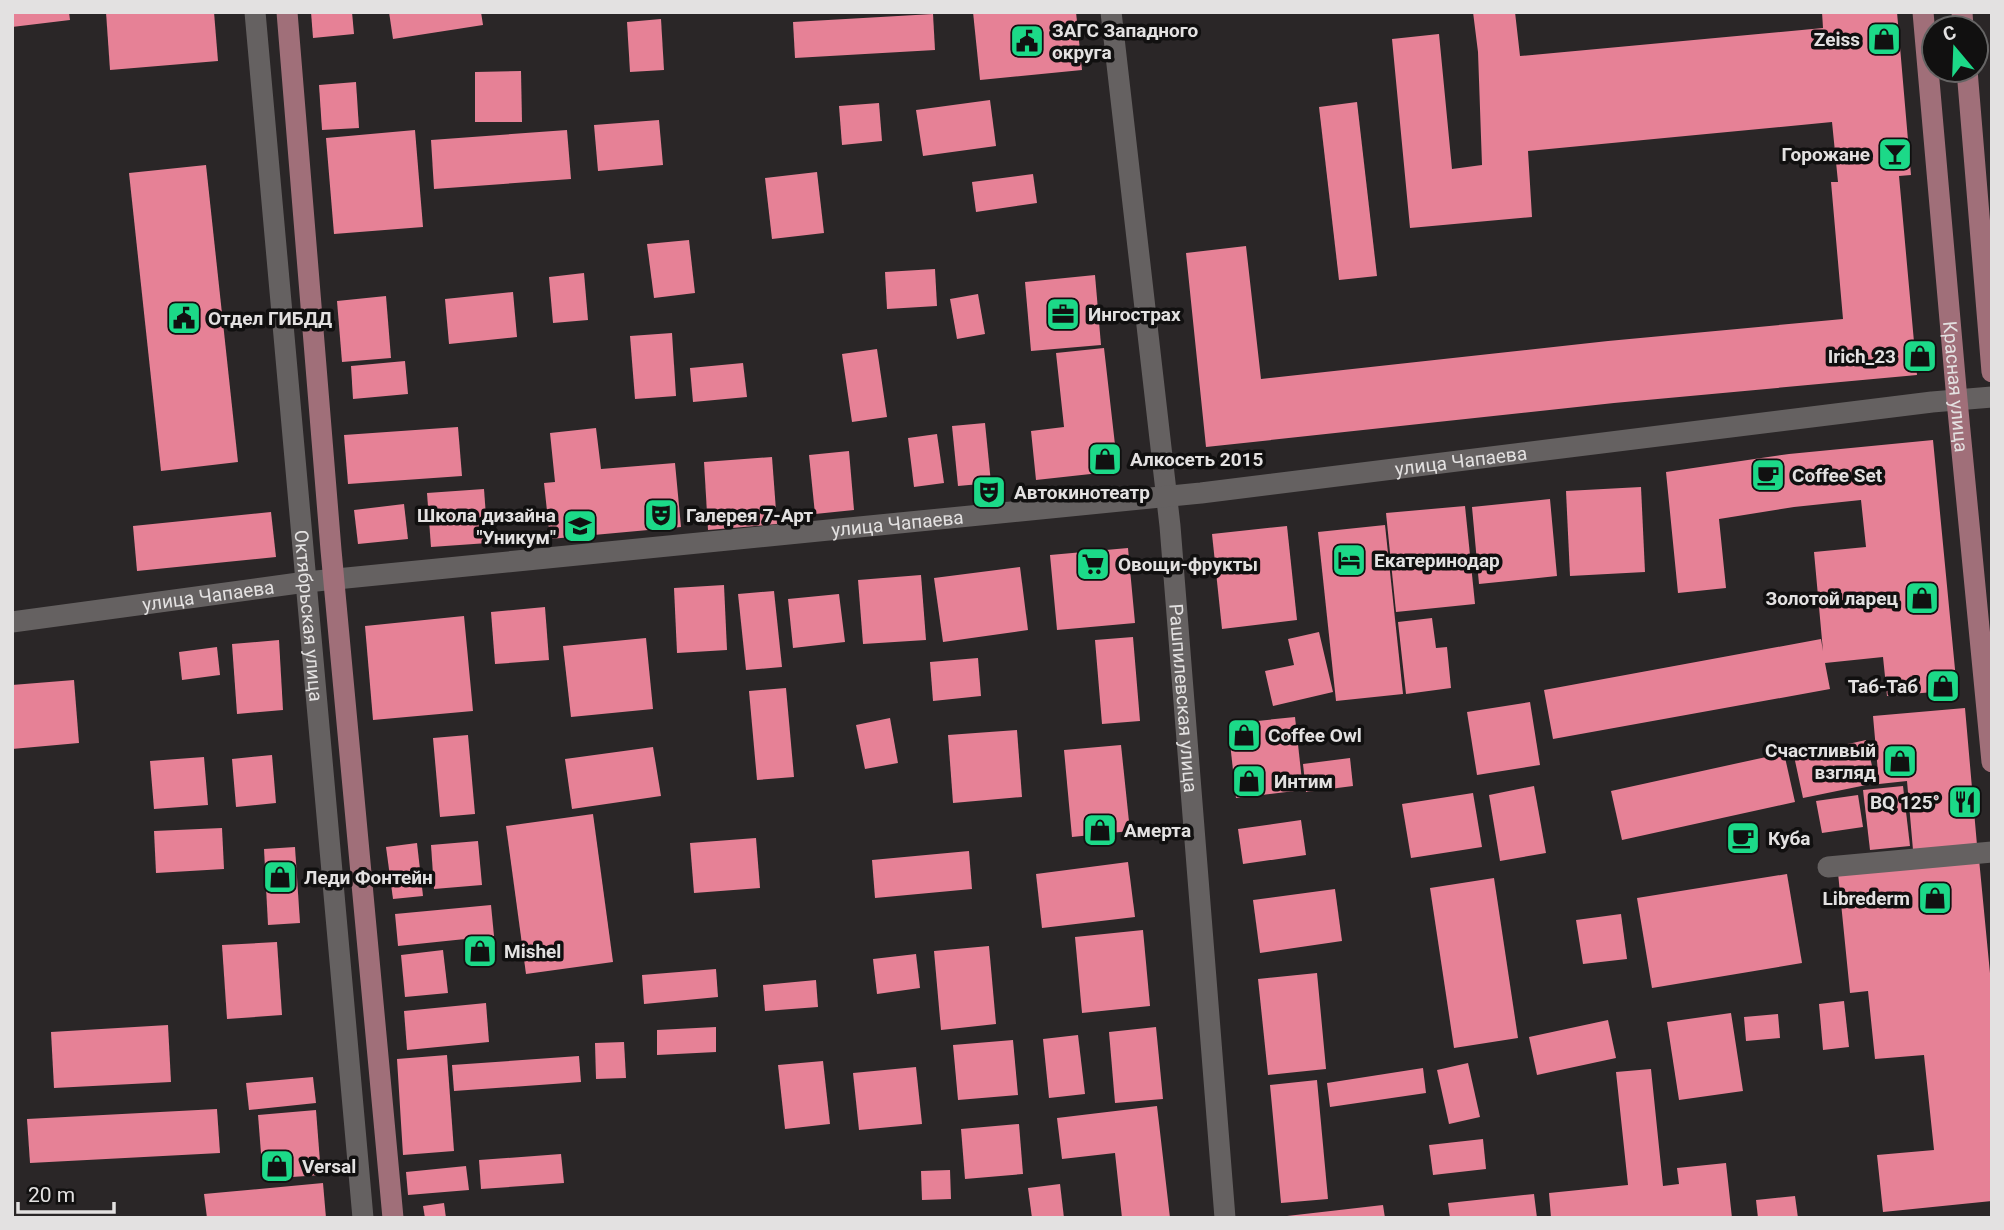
<svg xmlns="http://www.w3.org/2000/svg" width="2004" height="1230" font-family="Roboto,sans-serif">
	<style>
		.building { fill: #e68196 }
		.lines { fill: none; stroke-linecap: round; stroke-linejoin: round }
		.minor { stroke: #656161; stroke-width: 21 }
		.major { stroke: #a06f79; stroke-width: 21 }
		.labels { text-anchor: middle; stroke-width: 7; stroke-linejoin: round; paint-order: stroke }
		.poi-label { font-size: 19px; font-weight: bold; fill: #e3e1e1; stroke: #111010; text-anchor: start }
		.street-label { font-size: 19px; fill: #e3e1e1; stroke: #111010 }
	</style>
	<rect width="100%" height="100%" fill="#2a2627"/>
	<g class="building">
		<path d="M12,12H69L70,20L12,27Z"/>
		<path d="M106,12H214L218,61L110,70Z"/>
		<path d="M311,12H352L354,34L313,38Z"/>
		<path d="M389,12H481L483,25L393,39Z"/>
		<path d="M973,12H1076L1082,70L980,80Z"/>
		<path d="M1473,12H1515L1520,56L1823,28L1822,12H1897L1911,175L1899,176L1917,375L1614,403L1206,447L1186,253L1246,246L1261,379L1608,341L1843,319L1831,182H1838L1832,122L1528,151L1532,217L1410,228L1392,39L1439,34L1452,169L1482,165L1478,52Z"/>
		<path d="M933,14L935,50L795,58L793,22Z"/>
		<path d="M661,19L664,70L630,72L627,22Z"/>
		<path d="M521,71L522,122H475V72Z"/>
		<path d="M356,82L359,128L322,130L319,85Z"/>
		<path d="M990,100L996,146L923,156L916,110Z"/>
		<path d="M1357,102L1377,276L1339,280L1319,107Z"/>
		<path d="M879,103L882,141L842,145L839,106Z"/>
		<path d="M659,120L663,165L598,171L594,125Z"/>
		<path d="M415,130L423,227L334,234L326,138Z"/>
		<path d="M567,130L571,179L434,189L431,140Z"/>
		<path d="M206,165L238,462L161,471L129,173Z"/>
		<path d="M817,172L824,233L772,239L765,178Z"/>
		<path d="M1033,174L1037,203L976,212L972,182Z"/>
		<path d="M689,240L695,293L654,298L647,244Z"/>
		<path d="M935,269L937,306L887,309L885,272Z"/>
		<path d="M584,273L588,320L553,323L549,277Z"/>
		<path d="M1095,275L1101,345L1031,351L1025,282Z"/>
		<path d="M513,292L517,337L449,344L445,299Z"/>
		<path d="M978,294L985,334L957,339L950,299Z"/>
		<path d="M386,296L391,358L342,362L337,301Z"/>
		<path d="M672,333L676,396L635,399L630,336Z"/>
		<path d="M1104,348L1118,471L1036,480L1031,431L1064,427L1056,353Z"/>
		<path d="M877,349L887,417L852,422L842,354Z"/>
		<path d="M405,361L408,394L353,399L351,366Z"/>
		<path d="M743,363L747,397L693,402L690,368Z"/>
		<path d="M985,423L991,483L958,486L952,426Z"/>
		<path d="M458,427L462,476L348,484L344,435Z"/>
		<path d="M596,428L601,469L675,463L681,527L550,539L544,483L555,482L550,433Z"/>
		<path d="M937,434L944,483L914,487L908,438Z"/>
		<path d="M1933,440L1957,690L1887,696L1883,657L1825,663L1830,689L1553,739L1544,690L1821,639L1823,651L1814,552L1866,547L1861,500L1794,507L1719,519L1726,588L1678,593L1666,472L1789,454Z"/>
		<path d="M849,451L854,510L815,514L809,455Z"/>
		<path d="M772,457L777,524L708,530L704,462Z"/>
		<path d="M1641,487L1645,572L1570,576L1566,491Z"/>
		<path d="M484,489L488,543L431,547L427,493Z"/>
		<path d="M1550,499L1557,576L1479,584L1472,507Z"/>
		<path d="M404,504L408,539L358,544L354,510Z"/>
		<path d="M1465,506L1475,604L1396,612L1386,513Z"/>
		<path d="M271,512L276,557L137,571L133,526Z"/>
		<path d="M1385,525L1403,694L1336,701L1318,532Z"/>
		<path d="M1287,526L1297,620L1222,629L1212,534Z"/>
		<path d="M1128,548L1135,623L1057,630L1050,555Z"/>
		<path d="M1020,567L1028,630L943,642L934,578Z"/>
		<path d="M921,575L926,640L863,644L858,580Z"/>
		<path d="M724,585L727,650L677,653L674,588Z"/>
		<path d="M774,591L782,667L746,670L738,594Z"/>
		<path d="M839,594L845,642L793,648L788,599Z"/>
		<path d="M545,607L549,660L495,664L491,612Z"/>
		<path d="M464,616L473,711L373,720L365,626Z"/>
		<path d="M1432,618L1436,648L1447,647L1451,688L1406,694L1398,622Z"/>
		<path d="M1319,632L1333,692L1273,706L1265,671L1294,665L1288,639Z"/>
		<path d="M1133,637L1140,721L1102,724L1095,640Z"/>
		<path d="M646,638L653,709L571,717L563,646Z"/>
		<path d="M279,640L283,710L237,714L232,644Z"/>
		<path d="M217,647L220,675L182,680L179,652Z"/>
		<path d="M978,658L981,696L933,701L930,662Z"/>
		<path d="M74,680L79,743L12,749V685Z"/>
		<path d="M786,688L794,777L757,780L749,691Z"/>
		<path d="M1530,702L1540,765L1477,775L1467,712Z"/>
		<path d="M1965,708L1977,845L1913,850L1907,781L1879,784L1873,716Z"/>
		<path d="M1295,717L1303,790L1236,798L1228,724Z"/>
		<path d="M890,718L898,763L865,769L856,725Z"/>
		<path d="M1017,730L1022,797L953,803L948,735Z"/>
		<path d="M468,735L475,814L440,817L433,738Z"/>
		<path d="M1866,740L1876,783L1803,798L1794,756Z"/>
		<path d="M1121,745L1130,831L1072,837L1064,750Z"/>
		<path d="M653,747L661,796L572,809L565,759Z"/>
		<path d="M1784,753L1795,802L1622,840L1611,791Z"/>
		<path d="M272,755L276,803L236,807L232,759Z"/>
		<path d="M204,757L208,805L154,809L150,761Z"/>
		<path d="M1350,758L1353,786L1306,792L1303,764Z"/>
		<path d="M1534,786L1546,853L1500,861L1489,795Z"/>
		<path d="M1903,786L1910,846L1870,850L1863,790Z"/>
		<path d="M1473,793L1482,847L1411,858L1402,804Z"/>
		<path d="M1858,795L1863,827L1822,833L1816,801Z"/>
		<path d="M593,814L613,962L526,974L506,826Z"/>
		<path d="M1301,820L1306,855L1243,864L1238,829Z"/>
		<path d="M222,828L224,869L156,873L154,831Z"/>
		<path d="M756,838L760,888L694,893L690,843Z"/>
		<path d="M478,841L482,885L434,889L431,845Z"/>
		<path d="M417,843L423,896L393,899L386,847Z"/>
		<path d="M295,847L300,923L268,925L264,849Z"/>
		<path d="M969,851L972,889L875,898L872,860Z"/>
		<path d="M1979,859L1992,994V1201L1883,1212L1877,1155L1934,1150L1924,1055L1875,1059L1868,991L1850,993L1838,873Z"/>
		<path d="M1128,862L1135,917L1042,928L1036,874Z"/>
		<path d="M1787,874L1802,963L1652,988L1637,898Z"/>
		<path d="M1494,878L1518,1038L1454,1048L1430,888Z"/>
		<path d="M1335,889L1342,941L1260,953L1253,900Z"/>
		<path d="M491,905L494,936L398,946L395,914Z"/>
		<path d="M1621,914L1627,959L1583,964L1576,920Z"/>
		<path d="M1143,930L1150,1006L1082,1013L1075,937Z"/>
		<path d="M277,942L282,1015L227,1019L222,945Z"/>
		<path d="M989,946L996,1024L941,1030L934,951Z"/>
		<path d="M443,950L448,993L405,997L401,955Z"/>
		<path d="M916,954L920,988L877,994L873,959Z"/>
		<path d="M716,969L718,997L644,1004L642,975Z"/>
		<path d="M1317,973L1326,1069L1268,1075L1258,979Z"/>
		<path d="M816,980L818,1007L765,1011L763,985Z"/>
		<path d="M1844,1001L1849,1047L1823,1050L1819,1004Z"/>
		<path d="M486,1003L489,1042L407,1050L404,1011Z"/>
		<path d="M1731,1013L1743,1091L1679,1100L1667,1022Z"/>
		<path d="M1778,1014L1780,1038L1746,1041L1744,1017Z"/>
		<path d="M1608,1020L1616,1058L1537,1075L1529,1037Z"/>
		<path d="M168,1025L171,1082L54,1088L51,1032Z"/>
		<path d="M716,1027V1052L657,1055V1030Z"/>
		<path d="M1156,1027L1163,1099L1115,1103L1109,1032Z"/>
		<path d="M1078,1035L1085,1094L1049,1098L1043,1039Z"/>
		<path d="M1013,1040L1018,1095L958,1100L953,1045Z"/>
		<path d="M624,1042L626,1078L596,1079L595,1043Z"/>
		<path d="M447,1055L454,1151L403,1155L397,1059Z"/>
		<path d="M579,1056L581,1082L454,1091L452,1065Z"/>
		<path d="M823,1061L830,1124L785,1129L778,1065Z"/>
		<path d="M1468,1063L1480,1117L1449,1124L1437,1070Z"/>
		<path d="M916,1067L922,1124L859,1130L853,1073Z"/>
		<path d="M1423,1068L1426,1093L1330,1107L1327,1083Z"/>
		<path d="M1651,1069L1663,1186L1679,1184L1677,1168L1726,1163L1732,1218H1551L1549,1193L1628,1185L1616,1072Z"/>
		<path d="M313,1077L316,1103L249,1110L246,1083Z"/>
		<path d="M1317,1080L1328,1199L1281,1203L1270,1085Z"/>
		<path d="M1157,1106L1170,1218H1122L1115,1153L1062,1159L1057,1118Z"/>
		<path d="M217,1109L220,1153L30,1163L27,1119Z"/>
		<path d="M316,1110L321,1175L263,1179L258,1115Z"/>
		<path d="M1019,1124L1023,1174L965,1179L961,1129Z"/>
		<path d="M1483,1139L1486,1169L1433,1175L1429,1145Z"/>
		<path d="M561,1154L564,1183L481,1189L479,1160Z"/>
		<path d="M466,1166L469,1190L408,1195L406,1172Z"/>
		<path d="M950,1170L951,1199L922,1200L921,1171Z"/>
		<path d="M323,1183L326,1218H207L204,1194Z"/>
		<path d="M1060,1184L1064,1218H1032L1028,1188Z"/>
		<path d="M1534,1194L1537,1218H1450L1448,1203Z"/>
		<path d="M1795,1196L1798,1218H1758L1756,1200Z"/>
		<path d="M444,1203L446,1218H425L423,1206Z"/>
		<path d="M1383,1205L1385,1218H1287V1216Z"/>
	</g>
	<g class="lines">
		<g class="minor">
			<path id="s1" d="M255,12L363,1218"/>
			<path id="s2" d="M1111,12L1170,526L1225,1218"/>
			<path id="s3" d="M12,622L306,582L1201,493L1932,402L1992,397"/>
			<path d="M1828,867L1992,852"/>
		</g>
		<g class="major">
			<path d="M287,12L331,550L393,1218"/>
			<path id="s4" d="M1923,12L1957,400L1992,762"/>
			<path d="M1962,12L1963,28"/>
			<path d="M1967,70L1992,372"/>
		</g>
	</g>
	<defs>
		<g id="shop-square" transform="scale(1.75)"><rect x="-9" y="-9" width="18" height="18" rx="4" fill="#1cd988" stroke="#111010"/><path d="M-5-2.5h2.3a2.7 3.5 0 0 1 5.4 0H5L5.5 6h-11ZM-1.5-2.5h3a1.5 2.3 0 0 0-3 0Z" fill="#111"/></g>
		<g id="civic-square" transform="scale(1.75)"><rect x="-9" y="-9" width="18" height="18" rx="4" fill="#1cd988" stroke="#111010"/><path d="M-.6-6.5H3V-4.5H.6V-3L4-1V1h2V6H-6V1h2V-1L-.6-3ZM-1.2 2.5V6h2.4V2.5Z" fill="#111"/></g>
		<g id="bar-square" transform="scale(1.75)"><rect x="-9" y="-9" width="18" height="18" rx="4" fill="#1cd988" stroke="#111010"/><path d="M-6-5H6L.8 .8V4.5H3.5V6h-7V4.5H-.8V.8Z" fill="#111"/></g>
		<g id="office-square" transform="scale(1.75)"><rect x="-9" y="-9" width="18" height="18" rx="4" fill="#1cd988" stroke="#111010"/><path d="M-6-3h4V-5.5h4V-3h4V5H-6ZM-1-4.5V-3h2v-1.5ZM-6 0V1H6V0Z" fill="#111"/></g>
		<g id="cafe-square" transform="scale(1.75)"><rect x="-9" y="-9" width="18" height="18" rx="4" fill="#1cd988" stroke="#111010"/><path d="M-5.5-4.5H6V0H3Q3 3.5 0 3.5H-2.5Q-5.5 3.5-5.5 0ZM3-3.2v2h1.7v-2ZM-6 4.5H4V6H-6Z" fill="#111"/></g>
		<g id="theatre-square" transform="scale(1.75)"><rect x="-9" y="-9" width="18" height="18" rx="4" fill="#1cd988" stroke="#111010"/><path d="M-5-5.5Q0-4 5-5.5V0Q5 5 0 6Q-5 5-5 0ZM-3.3-2.5H-1v1.5H-3.3ZM1-2.5H3.3v1.5H1ZM-2.8 1Q0 5.5 2.8 1Z" fill="#111"/></g>
		<g id="school-square" transform="scale(1.75)"><rect x="-9" y="-9" width="18" height="18" rx="4" fill="#1cd988" stroke="#111010"/><path d="M0-5L7-2L0 1L-7-2ZM-4 1L0 2.5L4 1V4Q0 6-4 4Z" fill="#111"/></g>
		<g id="hotel-square" transform="scale(1.75)"><rect x="-9" y="-9" width="18" height="18" rx="4" fill="#1cd988" stroke="#111010"/><path d="M-6-4.5h1.5V1H6V5H4.5V3h-9V5H-6ZM-4 0a1.8 1.8 0 1 1 3.6 0ZM.5 0V-2.5h3Q6-2.5 6 0Z" fill="#111"/></g>
		<g id="supermarket-square" transform="scale(1.75)"><rect x="-9" y="-9" width="18" height="18" rx="4" fill="#1cd988" stroke="#111010"/><path d="M-6-5.5h2.5l.6 2H6L4.5 2H-2.5L-4.4-4H-6ZM-1.5 3.2a1.3 1.3 0 1 0 .1 0ZM3 3.2a1.3 1.3 0 1 0 .1 0Z" fill="#111"/></g>
		<g id="restaurant-square" transform="scale(1.75)"><rect x="-9" y="-9" width="18" height="18" rx="4" fill="#1cd988" stroke="#111010"/><path d="M-5-6h1v4h1v-4h1v4h1v-4h1v5L-1.5 .5V6h-2V.5L-5-1ZM5-6V6H3V1.5H1.5Q1.5-4 5-6Z" fill="#111"/></g>
	</defs>
	<g fill-rule="evenodd">
		<use href="#shop-square" x="1884" y="39"/>
		<use href="#civic-square" x="1027" y="41"/>
		<use href="#bar-square" x="1895" y="154"/>
		<use href="#office-square" x="1063" y="314"/>
		<use href="#civic-square" x="184" y="318"/>
		<use href="#shop-square" x="1920" y="356"/>
		<use href="#shop-square" x="1105" y="459"/>
		<use href="#cafe-square" x="1768" y="475"/>
		<use href="#theatre-square" x="989" y="492"/>
		<use href="#theatre-square" x="661" y="515"/>
		<use href="#school-square" x="580" y="526"/>
		<use href="#hotel-square" x="1349" y="560"/>
		<use href="#supermarket-square" x="1093" y="564"/>
		<use href="#shop-square" x="1922" y="598"/>
		<use href="#shop-square" x="1943" y="686"/>
		<use href="#shop-square" x="1244" y="735"/>
		<use href="#shop-square" x="1900" y="761"/>
		<use href="#shop-square" x="1249" y="781"/>
		<use href="#restaurant-square" x="1965" y="802"/>
		<use href="#shop-square" x="1100" y="830"/>
		<use href="#cafe-square" x="1743" y="838"/>
		<use href="#shop-square" x="280" y="877"/>
		<use href="#shop-square" x="1935" y="898"/>
		<use href="#shop-square" x="480" y="951"/>
		<use href="#shop-square" x="277" y="1166"/>
	</g>
	<g class="labels">
		<g class="poi-label">
			<text x="1052" y="37">ЗАГС Западного<tspan x="1052" dy="22">округа</tspan></text>
			<text x="1860" y="46" text-anchor="end">Zeiss</text>
			<text x="1870" y="161" text-anchor="end">Горожане</text>
			<text x="1088" y="321">Ингострах</text>
			<text x="208" y="325">Отдел ГИБДД</text>
			<text x="1896" y="363" text-anchor="end">Irich_23</text>
			<text x="1130" y="466">Алкосеть 2015</text>
			<text x="1792" y="482">Coffee Set</text>
			<text x="1014" y="499">Автокинотеатр</text>
			<text x="556" y="522" text-anchor="end">Школа дизайна<tspan x="556" dy="22">"Уникум"</tspan></text>
			<text x="686" y="522">Галерея 7-Арт</text>
			<text x="1374" y="567">Екатеринодар</text>
			<text x="1118" y="571">Овощи-фрукты</text>
			<text x="1898" y="605" text-anchor="end">Золотой ларец</text>
			<text x="1918" y="693" text-anchor="end">Таб-Таб</text>
			<text x="1268" y="742">Coffee Owl</text>
			<text x="1876" y="757" text-anchor="end">Счастливый<tspan x="1876" dy="22">взгляд</tspan></text>
			<text x="1274" y="788">Интим</text>
			<text x="1940" y="809" text-anchor="end">BQ 125°</text>
			<text x="1124" y="837">Амерта</text>
			<text x="1768" y="845">Куба</text>
			<text x="304" y="884">Леди Фонтейн</text>
			<text x="1910" y="905" text-anchor="end">Librederm</text>
			<text x="504" y="958">Mishel</text>
			<text x="302" y="1173">Versal</text>
		</g>
		<g class="street-label">
			<text dy="7" stroke="none"><textPath href="#s4" startOffset="376">Красная улица</textPath></text>
			<text dy="7" stroke="none"><textPath href="#s3" startOffset="1458">улица Чапаева</textPath></text>
			<text dy="7" stroke="none"><textPath href="#s3" startOffset="891">улица Чапаева</textPath></text>
			<text dy="7" stroke="none"><textPath href="#s3" startOffset="198">улица Чапаева</textPath></text>
			<text dy="7" stroke="none"><textPath href="#s1" startOffset="606">Октябрьская улица</textPath></text>
			<text dy="7" stroke="none"><textPath href="#s2" startOffset="690">Рашпилевская улица</textPath></text>
		</g>
	</g>
	<rect width="2004" height="1230" fill="none" stroke="#e3e1e1" stroke-width="28"/>
	<g transform="translate(1955 49) rotate(341)"><circle r="33" fill="#111010" stroke="#656464" stroke-width="2"/>
	<path d="M0-5L12 26L0 18L-12 26Z" fill="#1cd988"/>
	<text y="-10" font-size="19" font-weight="bold" text-anchor="middle" fill="#e3e1e1">С</text>
	</g>
	<path d="M18 1202v10h96v-10" fill="none" stroke="#e3e1e1" stroke-width="3.5"/>
	<text x="28" y="1202" font-size="21" fill="#e3e1e1" stroke="#111010" stroke-width="5" paint-order="stroke">20 m</text>
</svg>
